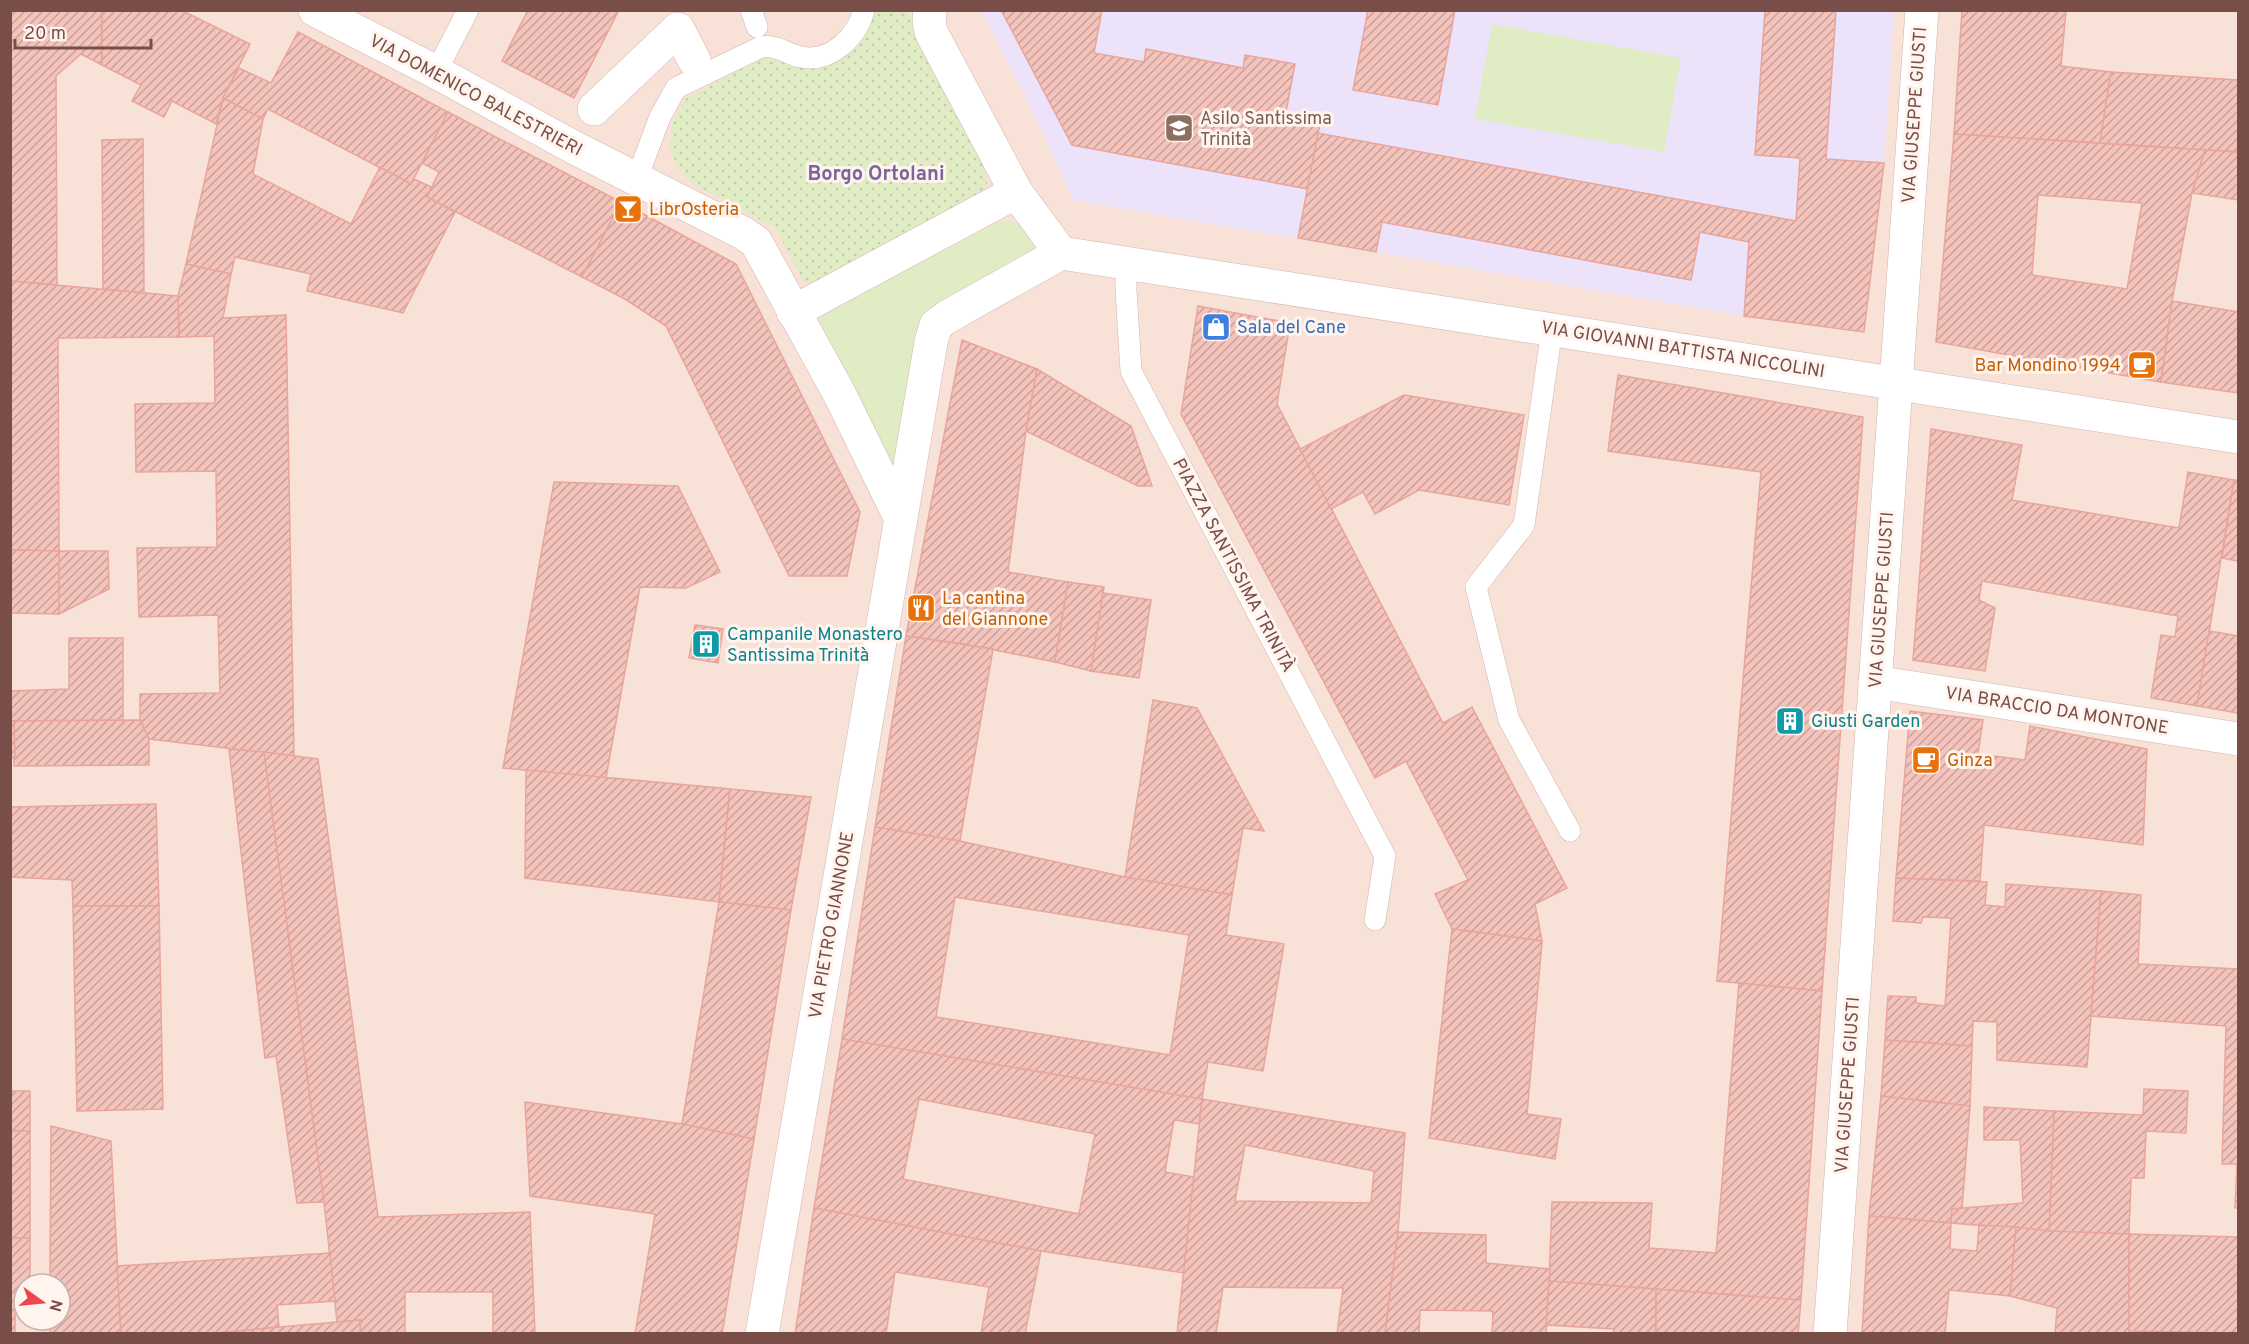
<svg xmlns="http://www.w3.org/2000/svg" width="2249" height="1344" font-family="Overpass,sans-serif">
	<style>
		.residential { fill: #f8e1d7; fill-rule: evenodd }
		.education { fill: #ece3fa }
		.grass { fill: #dfecc4 }
		.garden { fill: url(#garden-dots) }
		.building { fill: url(#building-hatch); stroke: #e8a59c; stroke-width: 1.5; fill-rule: evenodd }
		.lines { fill: none; stroke-linecap: round; stroke-linejoin: round }
		.lane-casing { stroke: #d3b5ae; stroke-width: 22 }
		.street-casing { stroke: #d3b5ae; stroke-width: 34 }
		.lane { stroke: #fff; stroke-width: 21 }
		.street { stroke: #fff; stroke-width: 33 }
		.labels { text-anchor: middle; stroke-width: 6; stroke-linejoin: round; paint-order: stroke }
		.street-label { font-size: 18px; fill: #794e49; stroke: #fff4ee }
		.education-label { font-size: 18px; fill: #785e54; stroke: #fff4ee; text-anchor: start }
		.food-label { font-size: 18px; fill: #c56008; stroke: #fff4ee; text-anchor: start }
		.shop-label { font-size: 18px; fill: #366cbe; stroke: #fff4ee; text-anchor: start }
		.culture-label { font-size: 18px; fill: #0d838f; stroke: #fff4ee; text-anchor: start }
		.neighbourhood-label { font-size: 20px; font-weight: bold; fill: #7b659c; stroke: #fff4ee }
	</style>
	<defs>
		<pattern id="garden-dots" width="8" height="8" patternUnits="userSpaceOnUse" patternTransform="scale(1.5)"><rect width="8" height="8" fill="#dfecc4"/><path d="M2 2h.1M6 6h.1" fill="none" stroke="#c3ccaa" stroke-width="1.8" stroke-linecap="round"/></pattern>
		<pattern id="building-hatch" width="6" height="6" patternUnits="userSpaceOnUse" patternTransform="scale(1.5)"><rect width="6" height="6" fill="#f4c4bc"/><path d="M-1 1l2-2M0 6l6-6M5 7l2-2" fill="none" stroke="#caa19b"/></pattern>
	</defs>
	<rect width="100%" height="100%" fill="#fdefe6"/>
	<path class="residential" d="M10,11H2238V1333H11ZM24,1284H60V1320H24Z"/>
	<path class="education" d="M981,11H1894L1884,163L1864,332L1744,316L1073,200L1027,99Z"/>
	<g class="grass">
		<path d="M1492,24L1681,58L1664,152L1475,119Z"/>
		<path d="M1003,220C1027,223 1030,233 1040,253L931,315L896,482L821,327L819,317L826,310Z"/>
	</g>
	<path class="garden" d="M868,11H908L983,161L987,184L976,200L815,285L804,282L775,228L694,184L677,167L670,147L672,122L685,99L758,59L777,58L815,62Z"/>
	<g class="building">
		<path d="M10,10H102V65L81,54L56,76L57,285L10,281Z"/>
		<path d="M102,10H181L250,44L223,98L216,124L172,101L164,117L132,101L141,85L102,65Z"/>
		<path d="M528,10H619L574,98L502,61Z"/>
		<path d="M1001,10H1102L1094,53L1144,62L1146,49L1243,68L1245,55L1295,64L1285,117L1320,123L1308,189L1072,145Z"/>
		<path d="M1368,10H1455L1438,105L1353,90Z"/>
		<path d="M1765,10H1836L1826,159L1884,163L1864,332L1744,316L1749,242L1700,232L1691,280L1382,222L1376,252L1298,238L1318,133L1796,221L1800,158L1755,155Z"/>
		<path d="M1962,10H2066L2061,66L2111,72L2100,143L1954,134Z"/>
		<path d="M298,32L448,112L411,184L268,109L263,119L223,98L239,68L271,83Z"/>
		<path d="M2111,72L2238,80V152L2100,143Z"/>
		<path d="M223,98L263,119L253,174L351,224L380,167L411,184L414,179L431,187L427,197L455,212L403,313L307,291L311,274L235,257L231,274L186,264Z"/>
		<path d="M448,112L621,202L582,277L427,197L439,172L422,163Z"/>
		<path d="M1954,134L2205,150L2192,193L2172,301L2161,382L1936,342ZM2038,195L2142,203L2127,289L2032,275Z"/>
		<path d="M143,139L144,293L103,289L102,140Z"/>
		<path d="M2205,150L2238,152V200L2192,193Z"/>
		<path d="M621,202L736,264L860,512L847,576H789L666,326L625,299L582,277Z"/>
		<path d="M186,264L231,274L223,318L286,315L294,756L149,739L140,720V694L220,693L218,615L139,617L137,548L217,547L216,471L136,472L135,404L215,403L214,336L179,337L178,296Z"/>
		<path d="M10,281L178,296L179,337L58,338L59,551L10,550Z"/>
		<path d="M2172,301L2238,312V393L2161,382Z"/>
		<path d="M1198,306L1290,323L1277,404L1443,723L1472,707L1567,888L1535,904L1542,941L1452,929L1435,894L1468,880L1406,761L1375,778L1181,414Z"/>
		<path d="M962,340L1037,369L1026,431L1008,572L1068,582L1055,662L959,643L906,636Z"/>
		<path d="M1037,369L1131,426L1152,486H1138L1026,431Z"/>
		<path d="M1618,375L1863,417L1822,991L1717,981L1761,472L1608,451Z"/>
		<path d="M1404,395L1524,415L1509,505L1419,490L1375,514L1363,492L1331,509L1300,449Z"/>
		<path d="M1931,429L2022,445L2012,500L2179,528L2188,472L2234,480L2197,706L2151,698L2161,635L2175,637L2178,616L1982,581L1979,600L1995,608L1985,671L1913,660Z"/>
		<path d="M2234,480H2238V561L2222,558Z"/>
		<path d="M554,482L678,486L720,572L686,588L640,587L606,778L503,768Z"/>
		<path d="M10,550L59,551V614L10,613Z"/>
		<path d="M59,551H108L109,589L59,614Z"/>
		<path d="M1068,582L1104,587L1091,671L1055,662Z"/>
		<path d="M1103,593L1151,600L1139,678L1091,671Z"/>
		<path d="M695,625L723,629L718,663L689,658Z"/>
		<path d="M2209,631L2238,636V713L2197,706Z"/>
		<path d="M906,636L993,649L960,841L875,827Z"/>
		<path d="M69,638H123V720L10,721V691L69,689Z"/>
		<path d="M1153,700L1197,708L1264,831L1243,828L1232,895L1125,877Z"/>
		<path d="M1910,711L1983,720L1978,754L2025,760L2030,726L2147,749L2143,845L1984,825L1980,881L1896,878Z"/>
		<path d="M140,720L149,739V765L14,766V721Z"/>
		<path d="M10,721H14L15,758L10,757Z"/>
		<path d="M229,749L264,752L324,1202L297,1203L276,1056L265,1058Z"/>
		<path d="M264,752L318,759L378,1217L530,1212L535,1334H493V1292H405V1334H360V1320L337,1322L324,1202Z"/>
		<path d="M526,770L730,789L719,902L525,878Z"/>
		<path d="M730,789L811,797L791,910L719,902Z"/>
		<path d="M156,804L159,906H73L72,880L10,877V807Z"/>
		<path d="M875,827L960,841L1125,877L1232,895L1226,935L1284,944L1263,1071L1208,1062L1202,1099L842,1039ZM955,897L1189,935L1170,1055L936,1017Z"/>
		<path d="M1896,878L1987,882L1985,905L2005,907L2006,884L2101,891L2087,1067L1997,1060V1022L1973,1021L1972,1046L1885,1040L1888,996L1916,997V1003L1945,1006L1951,918L1923,917L1921,923L1893,921Z"/>
		<path d="M2101,891L2141,895L2138,964L2238,969V1164H2222L2226,1026L2091,1016Z"/>
		<path d="M719,902L791,910L754,1139L682,1124Z"/>
		<path d="M73,906H159L163,1109L77,1111Z"/>
		<path d="M1452,929L1542,941L1527,1114L1561,1119L1555,1159L1429,1138Z"/>
		<path d="M1739,983L1822,991L1801,1300L1549,1281L1552,1202L1652,1203L1649,1248L1716,1253Z"/>
		<path d="M842,1039L1202,1099L1199,1124L1174,1120L1165,1172L1194,1177L1184,1273L1041,1251L814,1208ZM919,1099L1095,1134L1079,1214L903,1179Z"/>
		<path d="M1885,1040L1972,1046L1970,1106L1881,1096Z"/>
		<path d="M2144,1089L2188,1091L2186,1133L2146,1131L2144,1178H2131L2129,1234L2049,1231L2054,1111L2143,1115Z"/>
		<rect x="10" y="1091" width="20" height="40"/>
		<path d="M1881,1096L1970,1106L1962,1209H1952L1951,1223L1869,1216Z"/>
		<path d="M1202,1099L1405,1133L1398,1232L1385,1334H1337L1343,1288L1223,1287L1216,1334H1177ZM1245,1145L1374,1171L1371,1203L1235,1201Z"/>
		<path d="M525,1102L682,1124L754,1139L722,1334H635L655,1214L530,1196Z"/>
		<path d="M1984,1107L2054,1111L2049,1231L1951,1223L1952,1209L2023,1203L2020,1140H1984Z"/>
		<path d="M51,1126L111,1141L121,1334H50V1320H60V1284H50Z"/>
		<rect x="10" y="1131" width="20" height="107"/>
		<path d="M2237,1164H2238V1208H2235Z"/>
		<path d="M814,1208L1041,1251L1025,1334H981L989,1287L895,1272L886,1334H795Z"/>
		<path d="M1869,1216L1951,1223L1950,1249L1977,1251L1979,1225L2016,1227L2010,1296L1949,1290L1945,1334H1862Z"/>
		<path d="M2016,1227L2049,1231L2129,1234V1334H2055L2057,1308L2010,1296Z"/>
		<path d="M1398,1232L1486,1235V1263L1550,1269L1546,1334H1492L1493,1311L1420,1310L1419,1334H1385Z"/>
		<path d="M2129,1234L2238,1237V1333L2129,1331Z"/>
		<path d="M10,1238H30V1284H24V1294L15,1293V1334H10Z"/>
		<path d="M330,1253L335,1301L277,1305L279,1327L207,1334H121L117,1266Z"/>
		<path d="M1549,1281L1656,1289V1334H1613L1614,1329L1546,1325Z"/>
		<path d="M1656,1289L1801,1300L1798,1334H1656Z"/>
		<path d="M360,1320V1334H207L279,1327Z"/>
	</g>
	<g class="lines">
		<g class="lane-casing">
			<g id="lane">
				<path d="M751,10L757,27"/>
				<path d="M436,72L468,10"/>
				<path d="M637,178L660,117L676,88L761,47C775,44 787,54 801,57C831,63 857,37 864,10"/>
				<path d="M1126,264V290L1131,371L1385,856L1375,920"/>
				<path d="M1552,329L1524,525L1476,587L1509,720L1570,831"/>
			</g>
		</g>
		<g class="street-casing">
			<g id="street">
				<path d="M315,10L436,72L573,147L743,233L756,242L840,395L900,517"/>
				<path d="M930,10L929,21L931,32L1016,192L1061,253"/>
				<path d="M594,109L678,29L694,60"/>
				<path d="M793,312L1016,192"/>
				<path d="M1875,682L2238,739"/>
				<path d="M762,1334L931,342L936,325L947,317L1061,253L2238,437"/>
				<path d="M1830,1334L1922,10"/>
			</g>
		</g>
		<use href="#lane" class="lane"/>
		<use href="#street" class="street"/>
	</g>
	<defs>
		<g id="school-square" transform="scale(1.5)"><rect x="-9" y="-9" width="18" height="18" rx="4" fill="#8d6e63" stroke="#fff4ee"/><path d="M0-5L7-2L0 1L-7-2ZM-4 1L0 2.5L4 1V4Q0 6-4 4Z" fill="#fff"/></g>
		<g id="bar-square" transform="scale(1.5)"><rect x="-9" y="-9" width="18" height="18" rx="4" fill="#e8710a" stroke="#fff4ee"/><path d="M-6-5H6L.8 .8V4.5H3.5V6h-7V4.5H-.8V.8Z" fill="#fff"/></g>
		<g id="shop-square" transform="scale(1.5)"><rect x="-9" y="-9" width="18" height="18" rx="4" fill="#3f7fe0" stroke="#fff4ee"/><path d="M-5-2.5h2.3a2.7 3.5 0 0 1 5.4 0H5L5.5 6h-11ZM-1.5-2.5h3a1.5 2.3 0 0 0-3 0Z" fill="#fff"/></g>
		<g id="cafe-square" transform="scale(1.5)"><rect x="-9" y="-9" width="18" height="18" rx="4" fill="#e8710a" stroke="#fff4ee"/><path d="M-5.5-4.5H6V0H3Q3 3.5 0 3.5H-2.5Q-5.5 3.5-5.5 0ZM3-3.2v2h1.7v-2ZM-6 4.5H4V6H-6Z" fill="#fff"/></g>
		<g id="restaurant-square" transform="scale(1.5)"><rect x="-9" y="-9" width="18" height="18" rx="4" fill="#e8710a" stroke="#fff4ee"/><path d="M-5-6h1v4h1v-4h1v4h1v-4h1v5L-1.5 .5V6h-2V.5L-5-1ZM5-6V6H3V1.5H1.5Q1.5-4 5-6Z" fill="#fff"/></g>
		<g id="building-square" transform="scale(1.5)"><rect x="-9" y="-9" width="18" height="18" rx="4" fill="#0f9aa8" stroke="#fff4ee"/><path d="M-4-6H4V6H1V3H-1V6H-4ZM-2.5-4.3h1.7v1.8h-1.7ZM.8-4.3h1.7v1.8H.8ZM-2.5-1h1.7V.8h-1.7ZM.8-1h1.7V.8H.8Z" fill="#fff"/></g>
	</defs>
	<g fill-rule="evenodd">
		<use href="#school-square" x="1179" y="128"/>
		<use href="#bar-square" x="628" y="209"/>
		<use href="#shop-square" x="1216" y="327"/>
		<use href="#cafe-square" x="2142" y="365"/>
		<use href="#restaurant-square" x="921" y="608"/>
		<use href="#building-square" x="706" y="644"/>
		<use href="#building-square" x="1790" y="721"/>
		<use href="#cafe-square" x="1926" y="760"/>
	</g>
	<g class="labels">
		<g class="street-label">
			<text transform="translate(476 95) rotate(28)" y="6">VIA DOMENICO BALESTRIERI</text>
			<text transform="translate(1914 115) rotate(-86)" y="6">VIA GIUSEPPE GIUSTI</text>
			<text transform="translate(1683 349) rotate(9)" y="6">VIA GIOVANNI BATTISTA NICCOLINI</text>
			<text transform="translate(1234 565) rotate(62)" y="6">PIAZZA SANTISSIMA TRINITÀ</text>
			<text transform="translate(1881 600) rotate(-86)" y="6">VIA GIUSEPPE GIUSTI</text>
			<text transform="translate(2057 710) rotate(9)" y="6">VIA BRACCIO DA MONTONE</text>
			<text transform="translate(831 925) rotate(-80)" y="6">VIA PIETRO GIANNONE</text>
			<text transform="translate(1847 1085) rotate(-86)" y="6">VIA GIUSEPPE GIUSTI</text>
		</g>
		<g class="education-label">
			<text x="1200" y="124">Asilo Santissima<tspan x="1200" dy="21">Trinità</tspan></text>
		</g>
		<g class="food-label">
			<text x="649" y="215">LibrOsteria</text>
			<text x="2121" y="371" text-anchor="end">Bar Mondino 1994</text>
			<text x="942" y="604">La cantina<tspan x="942" dy="21">del Giannone</tspan></text>
			<text x="1947" y="766">Ginza</text>
		</g>
		<g class="shop-label">
			<text x="1237" y="333">Sala del Cane</text>
		</g>
		<g class="culture-label">
			<text x="727" y="640">Campanile Monastero<tspan x="727" dy="21">Santissima Trinità</tspan></text>
			<text x="1811" y="727">Giusti Garden</text>
		</g>
		<g class="neighbourhood-label">
			<text x="876" y="180">Borgo Ortolani</text>
		</g>
	</g>
	<rect width="2249" height="1344" fill="none" stroke="#794e49" stroke-width="24"/>
	<g transform="translate(42 1302) rotate(105)"><circle r="28" fill="#fff4ee" stroke="#c9b2ac" stroke-width="1.5"/>
	<path d="M0-4.5L10 22L0 15L-10 22Z" fill="#ed464c"/>
	<text y="-9" font-size="16" font-weight="bold" text-anchor="middle" fill="#794e49">N</text>
	</g>
	<path d="M15 39v9h136v-9" fill="none" stroke="#794e49" stroke-width="3"/>
	<text x="24" y="39" font-size="18" fill="#794e49" stroke="#fff4ee" stroke-width="4.5" paint-order="stroke">20 m</text>
</svg>
